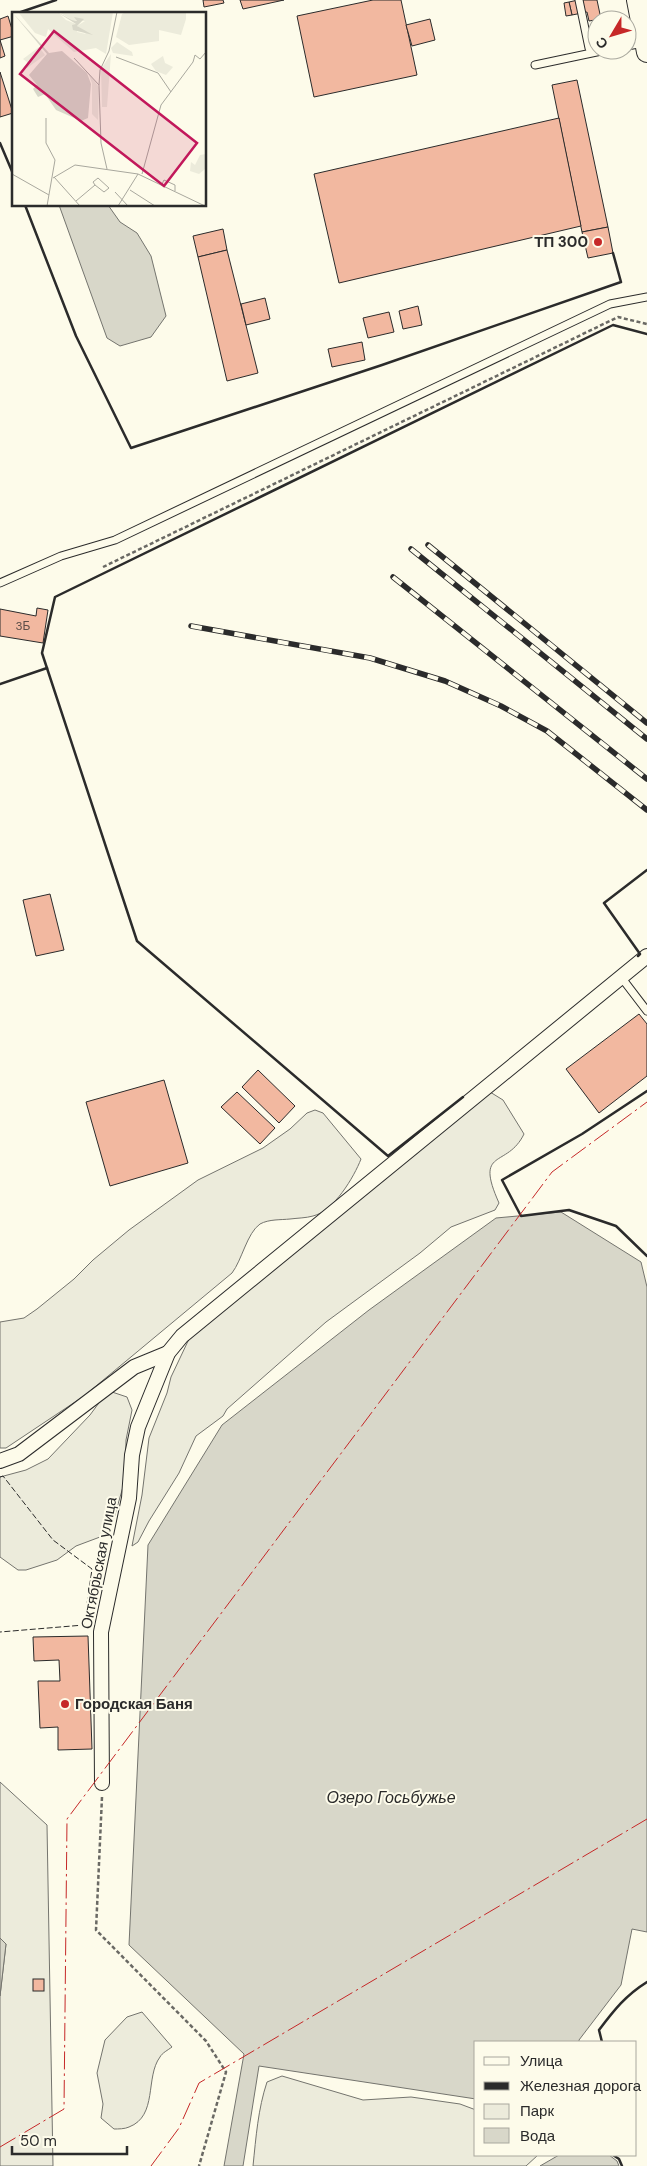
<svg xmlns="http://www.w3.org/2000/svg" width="647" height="2166" font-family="'DM Sans',sans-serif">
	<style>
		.green { fill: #ecebdb; stroke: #74746e }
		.water { fill: #d8d7c9; stroke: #74746e }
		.building { fill: #f2b8a0; stroke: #2b2b2b }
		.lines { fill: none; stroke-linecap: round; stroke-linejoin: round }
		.lane-casing { stroke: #2b2b2b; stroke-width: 9 }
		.street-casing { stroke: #2b2b2b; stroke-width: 16 }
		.secondary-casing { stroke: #2b2b2b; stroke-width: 22 }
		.path { stroke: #6a6964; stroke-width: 2.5; stroke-dasharray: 4 2.5; stroke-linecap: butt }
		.lane { stroke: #fdfbea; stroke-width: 7 }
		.street { stroke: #fdfbea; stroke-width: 14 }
		.secondary { stroke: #fdfbea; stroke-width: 20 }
		.rail-casing { stroke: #2b2b2b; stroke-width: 5.5 }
		.rail { stroke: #fdfbea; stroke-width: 4; stroke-dasharray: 11; stroke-linecap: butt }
		.fence { stroke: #2b2b2b; stroke-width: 1; stroke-dasharray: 6 2.5; stroke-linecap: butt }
		.wall { stroke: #2b2b2b; stroke-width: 2.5 }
		.power { stroke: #c62828; stroke-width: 1; stroke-dasharray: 18 4 2.5 4; stroke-linecap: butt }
		.poi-dot { fill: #c62828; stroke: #fdfbea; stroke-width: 2 }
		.labels { text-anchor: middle; stroke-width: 4; stroke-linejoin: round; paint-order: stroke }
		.number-label { font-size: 12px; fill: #5d4e48 }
		.poi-label { font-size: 15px; font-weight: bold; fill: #2b2b2b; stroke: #fdfbea; text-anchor: end }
		.street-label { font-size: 15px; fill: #2b2b2b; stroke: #fdfbea }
		.water-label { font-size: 16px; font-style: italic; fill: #2b2b2b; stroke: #fdfbea }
		.inset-road { fill: none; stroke: #a9a89e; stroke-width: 1 }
		.view { fill: #c2185b; fill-opacity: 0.15; stroke: #c2185b; stroke-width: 2.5 }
		.inset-edge { fill: none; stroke: #2b2b2b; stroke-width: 2.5 }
	</style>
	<rect width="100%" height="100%" fill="#fdfbea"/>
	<g class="green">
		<path d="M490,1092L503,1100L524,1134C507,1169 474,1147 499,1203L495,1210L451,1227L420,1253L326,1322L227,1409L223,1416L196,1436L179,1473L149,1521L138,1542L132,1546L142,1495L149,1438L167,1393L171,1377L189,1339Z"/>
		<path d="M315,1110L323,1113L361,1159C354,1177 334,1211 313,1216C306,1218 298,1218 290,1219C281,1220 269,1219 260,1224C247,1233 242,1260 232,1273L84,1396L6,1448H0V1322L24,1318L37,1309L74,1279L93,1260L129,1230L198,1180L263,1148L290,1129L307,1113Z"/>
		<path d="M112,1392L127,1397L132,1410L126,1440L125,1480L114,1518L105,1531L100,1537L76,1546L57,1560L26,1570H18L0,1557V1477L26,1470L48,1459L90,1415L104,1396Z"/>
		<path d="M0,1782L47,1825L53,2166H0V1996L6,1944L0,1938Z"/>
		<path d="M142,2012L172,2047C168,2050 162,2053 160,2057C145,2077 158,2116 129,2127C125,2129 118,2129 114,2129L101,2118L103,2104L97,2073L105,2040L127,2017Z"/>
		<path d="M282,2076L363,2100L411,2097L460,2104L476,2110V2155H538L526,2166H253C256,2137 258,2109 267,2082Z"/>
	</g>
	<g class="water">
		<path d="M59,205H108L120,222L137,233L151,256L166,316L151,337L120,346L107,338Z"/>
		<path d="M561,1212L641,1262L647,1287V1932L632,1929L621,1985L579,2040V2042H476V2099L259,2066L243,2166H224L244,2054L129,1945L148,1545L222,1425L369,1310L496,1218Z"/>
		<path d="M0,1938L6,1944L0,1996Z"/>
		<path d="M559,2155H609L617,2161L619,2166H540Z"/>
	</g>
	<g class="building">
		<path d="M203,0H223L224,3L204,7Z"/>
		<path d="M240,0H284L243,9Z"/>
		<path d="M373,0H401L417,75L314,97L297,16Z"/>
		<path d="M578,0H597L601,19L589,21L587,12L572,15L569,2Z"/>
		<path d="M569,2L572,15L566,16L564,3Z"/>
		<path d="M8,16L14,36L0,40L5,56L0,58V19Z"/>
		<path d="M430,19L435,40L412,46L406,25Z"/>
		<path d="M0,72L13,113L0,117Z"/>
		<path d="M577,80L608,227L582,232L552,85Z"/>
		<path d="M559,118L581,226L339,283L314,174Z"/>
		<path d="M608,227L613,253L588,258L582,232Z"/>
		<path d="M223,229L227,250L198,257L193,236Z"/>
		<path d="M227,250L258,373L227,381L198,257Z"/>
		<path d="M265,298L270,319L246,325L241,304Z"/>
		<path d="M418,306L422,325L403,329L399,311Z"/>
		<path d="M389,312L394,332L368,338L363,318Z"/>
		<path d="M362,342L365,360L332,367L328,349Z"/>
		<path d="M37,608L48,610L43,643L0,636V609L36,616Z"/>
		<path d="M50,894L64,950L36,956L23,900Z"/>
		<path d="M639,1014L647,1024V1076L599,1113L566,1069Z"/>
		<path d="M258,1070L295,1106L279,1123L242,1087Z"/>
		<path d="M164,1080L188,1163L110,1186L86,1102Z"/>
		<path d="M237,1092L275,1128L260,1144L221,1107Z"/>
		<path d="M88,1636L92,1749L58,1750V1727L40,1728L38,1681H60L59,1660L34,1661L33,1637Z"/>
		<rect x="33" y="1979" width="11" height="12"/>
	</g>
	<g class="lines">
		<g class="lane-casing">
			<g id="lane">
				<path d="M579,0L589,48L597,46"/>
				<path d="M627,40L644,37"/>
				<path d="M627,46L644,43"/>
				<path d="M535,65L606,50"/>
				<path d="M0,583L61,556L115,540L610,304L647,297"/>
				<path d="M621,977L647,1011"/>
			</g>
		</g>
		<g class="street-casing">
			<g id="street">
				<path d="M0,1461L19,1454L134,1367L168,1353"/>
				<path d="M102,1783L101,1632L129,1498L132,1455L138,1427L168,1353L182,1336L647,956"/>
			</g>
		</g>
		<g class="secondary-casing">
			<path id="secondary" d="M637,0L647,52"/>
		</g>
		<g class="path">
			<path d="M103,567L618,317L647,324"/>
			<path d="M102,1797L96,1930L206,2041L226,2072L199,2166"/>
		</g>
		<use href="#lane" class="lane"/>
		<use href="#street" class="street"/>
		<use href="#secondary" class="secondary"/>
		<g class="rail-casing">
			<g id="rail">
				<path d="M428,545L647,723"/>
				<path d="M411,549L647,739"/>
				<path d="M393,577L647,779"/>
				<path d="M191,626L370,658L445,681L501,706L547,731L647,810"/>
			</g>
		</g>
		<use href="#rail" class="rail"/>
		<path class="fence" d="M0,1477L3,1476L53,1540L92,1569L84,1625L0,1632"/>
		<g class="wall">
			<path d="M15,14L56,0"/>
			<path d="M0,143L14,176"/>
			<path d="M25,205L76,336L131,448L382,365L621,282L613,253"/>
			<path d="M0,684L47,668"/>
			<path d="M638,956L640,954L604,903L647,870"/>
			<path d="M647,1091L582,1134L502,1180L521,1216L569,1210L616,1226L647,1256"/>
			<path d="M463,1097L388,1156L137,941L42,653L55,597L613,325L647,334"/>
			<path d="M602,2042L599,2030C614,2010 626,1995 647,1982"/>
			<path d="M613,2155L619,2159L622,2166"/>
		</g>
		<g class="power">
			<path d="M0,2147L64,2109L67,1819L552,1172L647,1102"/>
			<path d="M151,2166L179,2128L199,2083L647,1819"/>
		</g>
	</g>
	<g class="poi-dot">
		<circle cx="598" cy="242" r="5"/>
		<circle cx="65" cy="1704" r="5"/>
	</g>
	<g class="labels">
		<g class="number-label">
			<text x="23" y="630">3Б</text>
		</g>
		<g class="poi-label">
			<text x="588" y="247">ТП 300</text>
			<text x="75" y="1709" text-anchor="start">Городская Баня</text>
		</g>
		<g class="street-label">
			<text transform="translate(99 1563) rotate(-79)" y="5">Октябрьская улица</text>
		</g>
		<g class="water-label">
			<text x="391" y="1803">Озеро Госьбужье</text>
		</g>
	</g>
	<g transform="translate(12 12)">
		<rect width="194" height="194" fill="#fdfbea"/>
		<path d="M6,0H46L54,8L64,12L65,20L74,22L65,14L73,9L60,8L47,0H101L94,42L84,36L62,40L36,17L34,25L23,21ZM114,0H174V7L169,23L147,18V29L117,33L104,25L110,2ZM105,30L120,40L121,44L101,41L99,36ZM27,35L33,43L15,56V50L11,47ZM99,42L95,95H90L89,57ZM151,44L153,51L161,55L154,63L144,59L139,52ZM76,61L87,75L86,108L80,102V71ZM194,142L193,157L187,162L178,159L179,150L183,153L188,143Z" fill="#ecebdb"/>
		<path d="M0,0L37,41L50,39L75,61L79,72L76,106L69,109L44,98L33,82L26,85L21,77L25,73L17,63L35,42ZM45,0L60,8L65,9L62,5L72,7L65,14L81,23L61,18L60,13L64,12Z" fill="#d8d7c9"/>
		<path class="inset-road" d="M104,45L146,61L159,80M62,46L87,73L89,131L95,157M87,73L88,58L97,39L105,0M34,106V131L43,148L35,194M0,162L37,183M130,162L149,93L181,50L183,43L188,47L194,40M42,165L68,194M41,166L63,153L126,162L193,194M150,172L152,168L163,173V179M118,178L143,194M103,180L116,194M64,189L83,173L81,170L86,166L97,176L92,180L83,173M106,194L126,162"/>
		<path class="view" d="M42,19L185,131L152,174L8,62Z"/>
		<rect width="194" height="194" class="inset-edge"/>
	</g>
	<rect x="474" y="2041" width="162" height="115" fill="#fdfbea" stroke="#a9a89e"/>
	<rect x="484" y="2057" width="25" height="8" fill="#fdfbea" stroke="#a9a89e"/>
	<text x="520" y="2066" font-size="15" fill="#2b2b2b">Улица</text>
	<rect x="484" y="2082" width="25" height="8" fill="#2b2b2b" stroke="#a9a89e"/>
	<text x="520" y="2091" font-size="15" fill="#2b2b2b">Железная дорога</text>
	<rect x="484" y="2104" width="25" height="15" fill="#ecebdb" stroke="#a9a89e"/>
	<text x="520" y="2116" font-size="15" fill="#2b2b2b">Парк</text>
	<rect x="484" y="2128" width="25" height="15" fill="#d8d7c9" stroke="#a9a89e"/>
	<text x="520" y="2141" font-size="15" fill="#2b2b2b">Вода</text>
	<g transform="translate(612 35) rotate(232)"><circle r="24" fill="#fdfbea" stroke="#a9a89e"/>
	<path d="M0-4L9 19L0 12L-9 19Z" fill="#c62828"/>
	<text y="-8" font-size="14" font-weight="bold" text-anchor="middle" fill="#2b2b2b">С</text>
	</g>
	<path d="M12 2146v8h115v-8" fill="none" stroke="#2b2b2b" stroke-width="2.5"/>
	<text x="20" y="2146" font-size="15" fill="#2b2b2b" stroke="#fdfbea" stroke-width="4" paint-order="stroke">50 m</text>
</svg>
